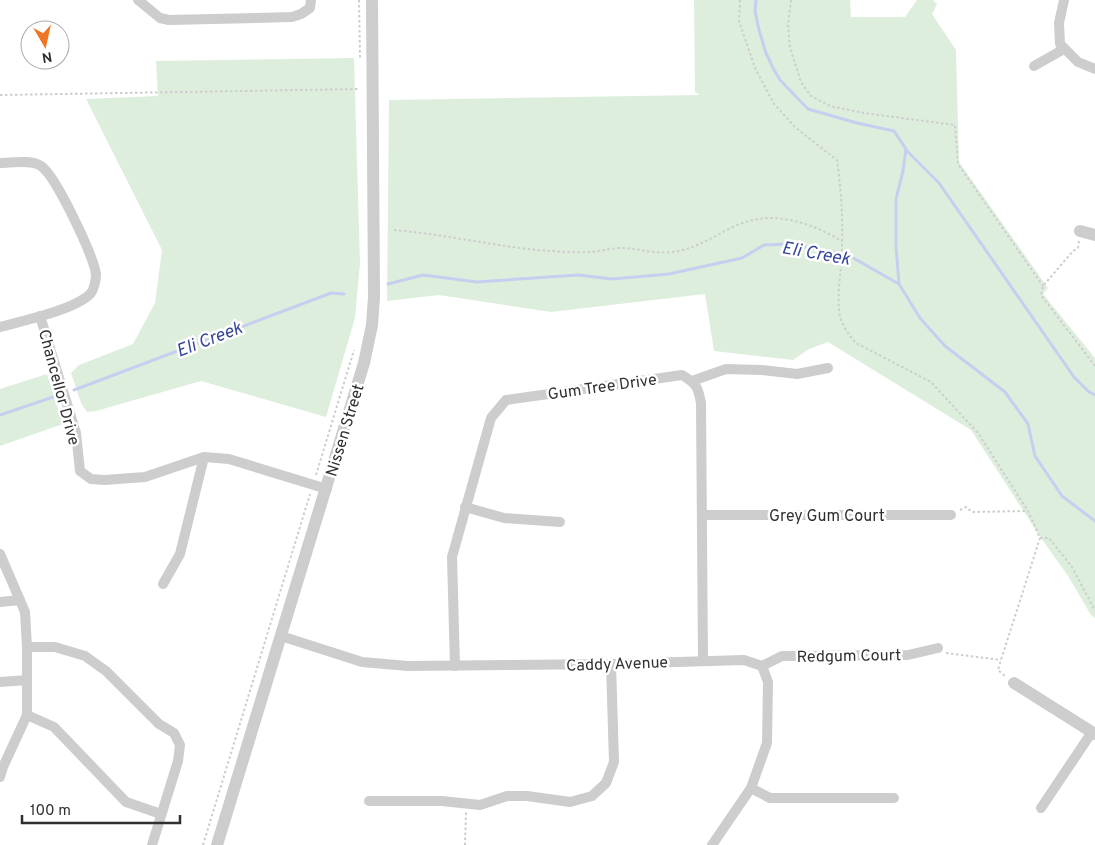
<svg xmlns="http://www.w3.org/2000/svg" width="1095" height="845" font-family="Overpass,sans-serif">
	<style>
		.green { fill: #deeedd }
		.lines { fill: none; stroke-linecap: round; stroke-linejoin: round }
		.stream { stroke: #c8ceef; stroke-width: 3 }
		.path { stroke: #cdcdcd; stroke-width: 2; stroke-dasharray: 2.5 2.5; stroke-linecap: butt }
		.minor { stroke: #cdcdcd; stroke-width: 10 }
		.tertiary { stroke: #cdcdcd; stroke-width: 12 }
		.labels { text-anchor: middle; stroke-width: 5; stroke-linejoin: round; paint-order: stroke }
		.street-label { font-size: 16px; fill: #303030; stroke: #fff }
		.water-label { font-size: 18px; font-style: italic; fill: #374699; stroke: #fff }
	</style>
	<rect width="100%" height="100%" fill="#fff"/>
	<g class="green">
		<path d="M694,0H850L851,17H905L917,0H933L937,4L932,14L956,50L959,162L1048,288L1043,294L1095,358V618L1091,615L1068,576L1041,538L971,430L828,342L809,349L793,360L714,351L705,294L551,312L439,295L387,301L389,100L699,95L695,92Z"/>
		<path d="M354,58L360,263L355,318L326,417L201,381L96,411L87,412L81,403L71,373L79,365L133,344L155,303L162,250L86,99L158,96L156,61Z"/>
		<path d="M47,374L63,424L0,446V389Z"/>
	</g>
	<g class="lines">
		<g class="stream">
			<path d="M756,0L755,11L759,30L766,53L773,68L780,80L808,109L857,123L894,131L906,149L903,171L896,199V246L899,284"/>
			<path d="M906,150L939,183L1074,377L1089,392L1095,395"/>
			<path d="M388,284L423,275L477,282L578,275L612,279L669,274L742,258L764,245L790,244L848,255L899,284L920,318L945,346L1005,392L1028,424L1035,456L1062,496L1095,521"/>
			<path d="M74,390L331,293L344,294"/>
			<path d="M0,415L56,396"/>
		</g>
		<g class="path">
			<path d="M359,0L360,58"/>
			<path d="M740,0L739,21L755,68L774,104L796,128L837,160C841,189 843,218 842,248C842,268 837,290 839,310C840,323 848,334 856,343L931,382L978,433L1028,511L1040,538L1001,660L998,670L1006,677"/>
			<path d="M791,0L788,25L790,48L801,82L811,96L830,106L864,113L955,125L958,164L1043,286"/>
			<path d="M0,95L360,89"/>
			<path d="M394,230C442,234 489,245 537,250C554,251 572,253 590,252C601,251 612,248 623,248C640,249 655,254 672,252C696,249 714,236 735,226C772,209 809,222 842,241"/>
			<path d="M1079,241L1078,248L1073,251L1043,286L1041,295L1095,366"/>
			<path d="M316,475L354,350"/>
			<path d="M960,510L966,507L972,512L1027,511"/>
			<path d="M1040,538H1049L1072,567L1095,611"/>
			<path d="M946,653L1001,660"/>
			<path d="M203,845L310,494"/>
			<path d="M465,845L466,812"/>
		</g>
		<g class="minor">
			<path d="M138,0L160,18L169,20L292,17L301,14L310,8L311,0"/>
			<path d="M1064,0L1059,23L1060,44L1078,62L1095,69"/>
			<path d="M1034,66L1064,49"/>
			<path d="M0,163C11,163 31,159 41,166C56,176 93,255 96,274C96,280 94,291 89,295C73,310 22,321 0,327"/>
			<path d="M40,316L76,433L80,471L91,479L105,480L145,477L204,457L229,459L327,489"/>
			<path d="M692,381L726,369L762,370L797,374L828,368"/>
			<path d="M465,507L504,518L560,522"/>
			<path d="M703,515H951"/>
			<path d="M0,554L25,612L27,647V715L3,767L0,777"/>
			<path d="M163,584L180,554L204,457"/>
			<path d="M0,602L20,600"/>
			<path d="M281,636L362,662L408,666L611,664L744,660L762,666L768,682L767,743L751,788L712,845"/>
			<path d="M27,647H55L85,656L106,671L159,724L174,733L180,745L178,761L152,845"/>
			<path d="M455,666L452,557L491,418L506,400L682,375C697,384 698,387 701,403L703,661"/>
			<path d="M762,666L782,656L908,655L938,648"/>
			<path d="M0,682L27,680"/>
			<path d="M27,715L54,727L126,802L161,814"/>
			<path d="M751,788L770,798H894"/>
			<path d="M369,801H442L480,805L507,796H527L570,802L592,796L606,783L614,762L611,664"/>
			<path d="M1041,808L1092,732"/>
		</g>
		<g class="tertiary">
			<path d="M1080,231L1095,235"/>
			<path d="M1014,683L1095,734"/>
			<path d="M217,845L364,363L372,325L374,297L372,0"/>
		</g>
	</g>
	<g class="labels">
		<g class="street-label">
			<text transform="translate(602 386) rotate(-8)" y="6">Gum Tree Drive</text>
			<text transform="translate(60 387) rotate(75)" y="6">Chancellor Drive</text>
			<text transform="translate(344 430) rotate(-73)" y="6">Nissen Street</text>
			<text x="827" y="521">Grey Gum Court</text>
			<text transform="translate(849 655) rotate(-1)" y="6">Redgum Court</text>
			<text transform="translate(617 663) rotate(-2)" y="6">Caddy Avenue</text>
		</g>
		<g class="water-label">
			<text transform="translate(816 253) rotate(10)" y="6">Eli Creek</text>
			<text transform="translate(209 339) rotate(-21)" y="6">Eli Creek</text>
		</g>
	</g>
	<g transform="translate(45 45) rotate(171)"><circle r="24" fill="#ffffff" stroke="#acacac"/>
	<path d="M0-4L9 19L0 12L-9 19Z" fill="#f27526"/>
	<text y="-8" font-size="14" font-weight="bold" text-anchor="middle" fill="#303030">N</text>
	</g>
	<path d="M22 815v8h158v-8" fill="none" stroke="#303030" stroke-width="2.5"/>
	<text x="30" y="815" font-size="15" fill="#303030" stroke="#ffffff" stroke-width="4" paint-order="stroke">100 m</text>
</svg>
